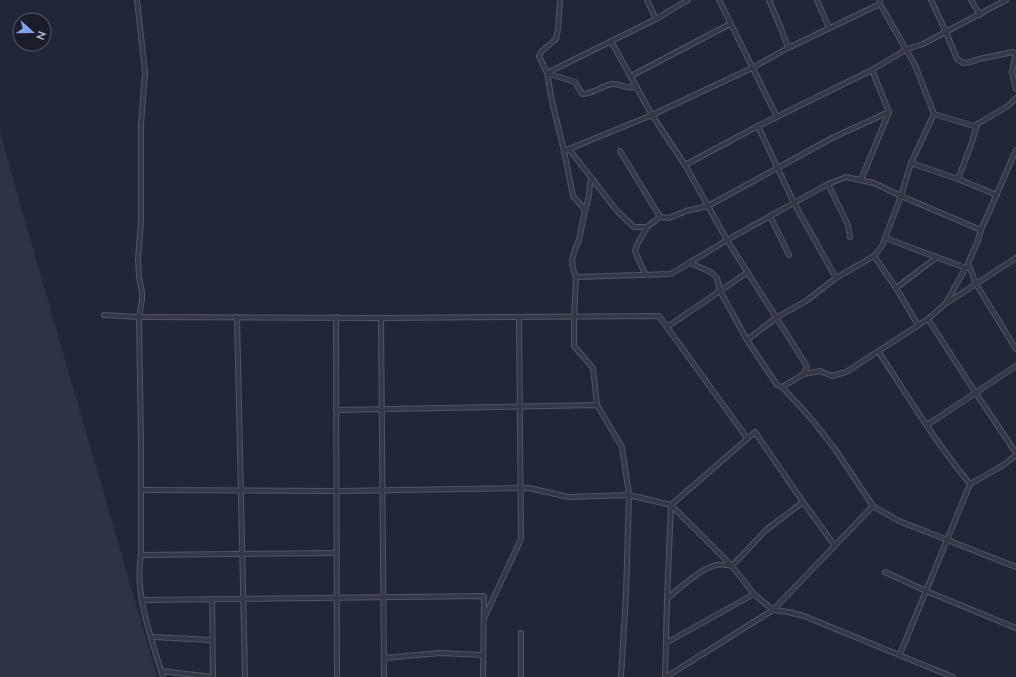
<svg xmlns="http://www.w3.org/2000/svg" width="1016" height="677" font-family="Raleway,sans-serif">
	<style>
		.airport { fill: #2e3442 }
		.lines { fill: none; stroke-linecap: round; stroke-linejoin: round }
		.minor-casing { stroke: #515664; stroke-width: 6 }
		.minor { stroke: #343946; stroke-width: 4 }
	</style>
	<rect width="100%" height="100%" fill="#212735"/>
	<path class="airport" d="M0,131L20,204L157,677H0Z"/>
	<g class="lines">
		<g class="minor-casing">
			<g id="minor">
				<path d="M137,0L145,72L141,125V221L138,259L139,277L142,292V300L139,317L141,444V555C134,594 152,640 163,677"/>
				<path d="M560,0L558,29L556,39L542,51L539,56L547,73L552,101L564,151L573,196L585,210L579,240L575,249L572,260L573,269L576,277L574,317V346L593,368L597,405"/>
				<path d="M647,0L656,19"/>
				<path d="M719,0L777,117"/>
				<path d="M769,0L782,31L788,48"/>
				<path d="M817,0L829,28"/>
				<path d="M880,0V4L915,65L934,114L974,126L1008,106L1016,98"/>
				<path d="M931,0L946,32L957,59L963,63L971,62L979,59L1013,52L1016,54L1012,72L1016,89"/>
				<path d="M971,0L980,15"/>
				<path d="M611,41L652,115L685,165L727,240L805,363L807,367L804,373"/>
				<path d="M547,73L656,19L688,0"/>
				<path d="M547,73L575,82L582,94C593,94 601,86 612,84C620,83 628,90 637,87"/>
				<path d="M631,76L730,24"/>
				<path d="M758,126L794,203L836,278"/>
				<path d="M569,149L617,211L634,227H647"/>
				<path d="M1016,150L981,230L977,243L968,263L976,284L1016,349"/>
				<path d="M564,151L652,115L752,68L788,48L880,4"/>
				<path d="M620,151L660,217"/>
				<path d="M911,163L958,179L997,195"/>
				<path d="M685,165L758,126L872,70L907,49L923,44L1006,0"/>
				<path d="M958,179L971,145L977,125"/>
				<path d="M861,180L889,112L872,70"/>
				<path d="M828,184L848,225L850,237"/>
				<path d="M585,210L589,196L590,183L592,180L594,181"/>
				<path d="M770,216L789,255"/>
				<path d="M885,238L966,268"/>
				<path d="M874,256L896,288L918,325"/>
				<path d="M690,263L711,272L717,278L720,291L747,340L777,385L782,387L804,374L820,371L832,376L846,372L928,319L945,304L1016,258"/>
				<path d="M645,274L635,251L637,245L647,227L660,217L669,218L686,211L708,206L834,137L889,112"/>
				<path d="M576,277L671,274L727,240L828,184L846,177L874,183L901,196L981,230"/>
				<path d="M896,288L937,257"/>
				<path d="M946,303L966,267"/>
				<path d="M104,315L139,317L381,318L659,316L747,438"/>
				<path d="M237,317L245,677"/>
				<path d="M336,317L337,677"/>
				<path d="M381,318L384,677"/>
				<path d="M928,319L975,392L1016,453"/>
				<path d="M667,327L748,272"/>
				<path d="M747,340L776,318L806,301L836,278L874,256L882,246L885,238L901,196L911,163L934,114"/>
				<path d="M879,352L880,354C909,398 936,443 970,484L1002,466L1016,455"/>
				<path d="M782,387L809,416L835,449L873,506L899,521L1016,567"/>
				<path d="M336,410L597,405L622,447L629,495L626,594L621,677"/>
				<path d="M927,425L1016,366"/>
				<path d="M141,490L337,491L529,488L569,497L629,495L671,505L667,599L665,677"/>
				<path d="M835,546L803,502L755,432L671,505L732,566L754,594L773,610L788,612L804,616L953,677"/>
				<path d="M141,555L337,553"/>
				<path d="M885,572L926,591L1016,628"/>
				<path d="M212,599L213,677"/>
				<path d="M667,599C678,589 701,568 716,565C721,564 727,565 732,566L766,530L803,502"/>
				<path d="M142,600L484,596L483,677"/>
				<path d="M485,616L521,539L519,317"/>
				<path d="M521,633V677"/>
				<path d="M152,637L212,640"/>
				<path d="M666,643L754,594"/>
				<path d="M900,654L970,484"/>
				<path d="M384,658L440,653L483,655"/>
				<path d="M161,671L213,677"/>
				<path d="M666,677L773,610L873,506"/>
			</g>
		</g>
		<use href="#minor" class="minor"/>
	</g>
	<g transform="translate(32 32) rotate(111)"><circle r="19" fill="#191e2a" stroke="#555a67"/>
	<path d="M0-3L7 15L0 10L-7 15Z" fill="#84a0f1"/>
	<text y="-6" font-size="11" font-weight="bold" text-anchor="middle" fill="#aeb3c3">N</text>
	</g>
</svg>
